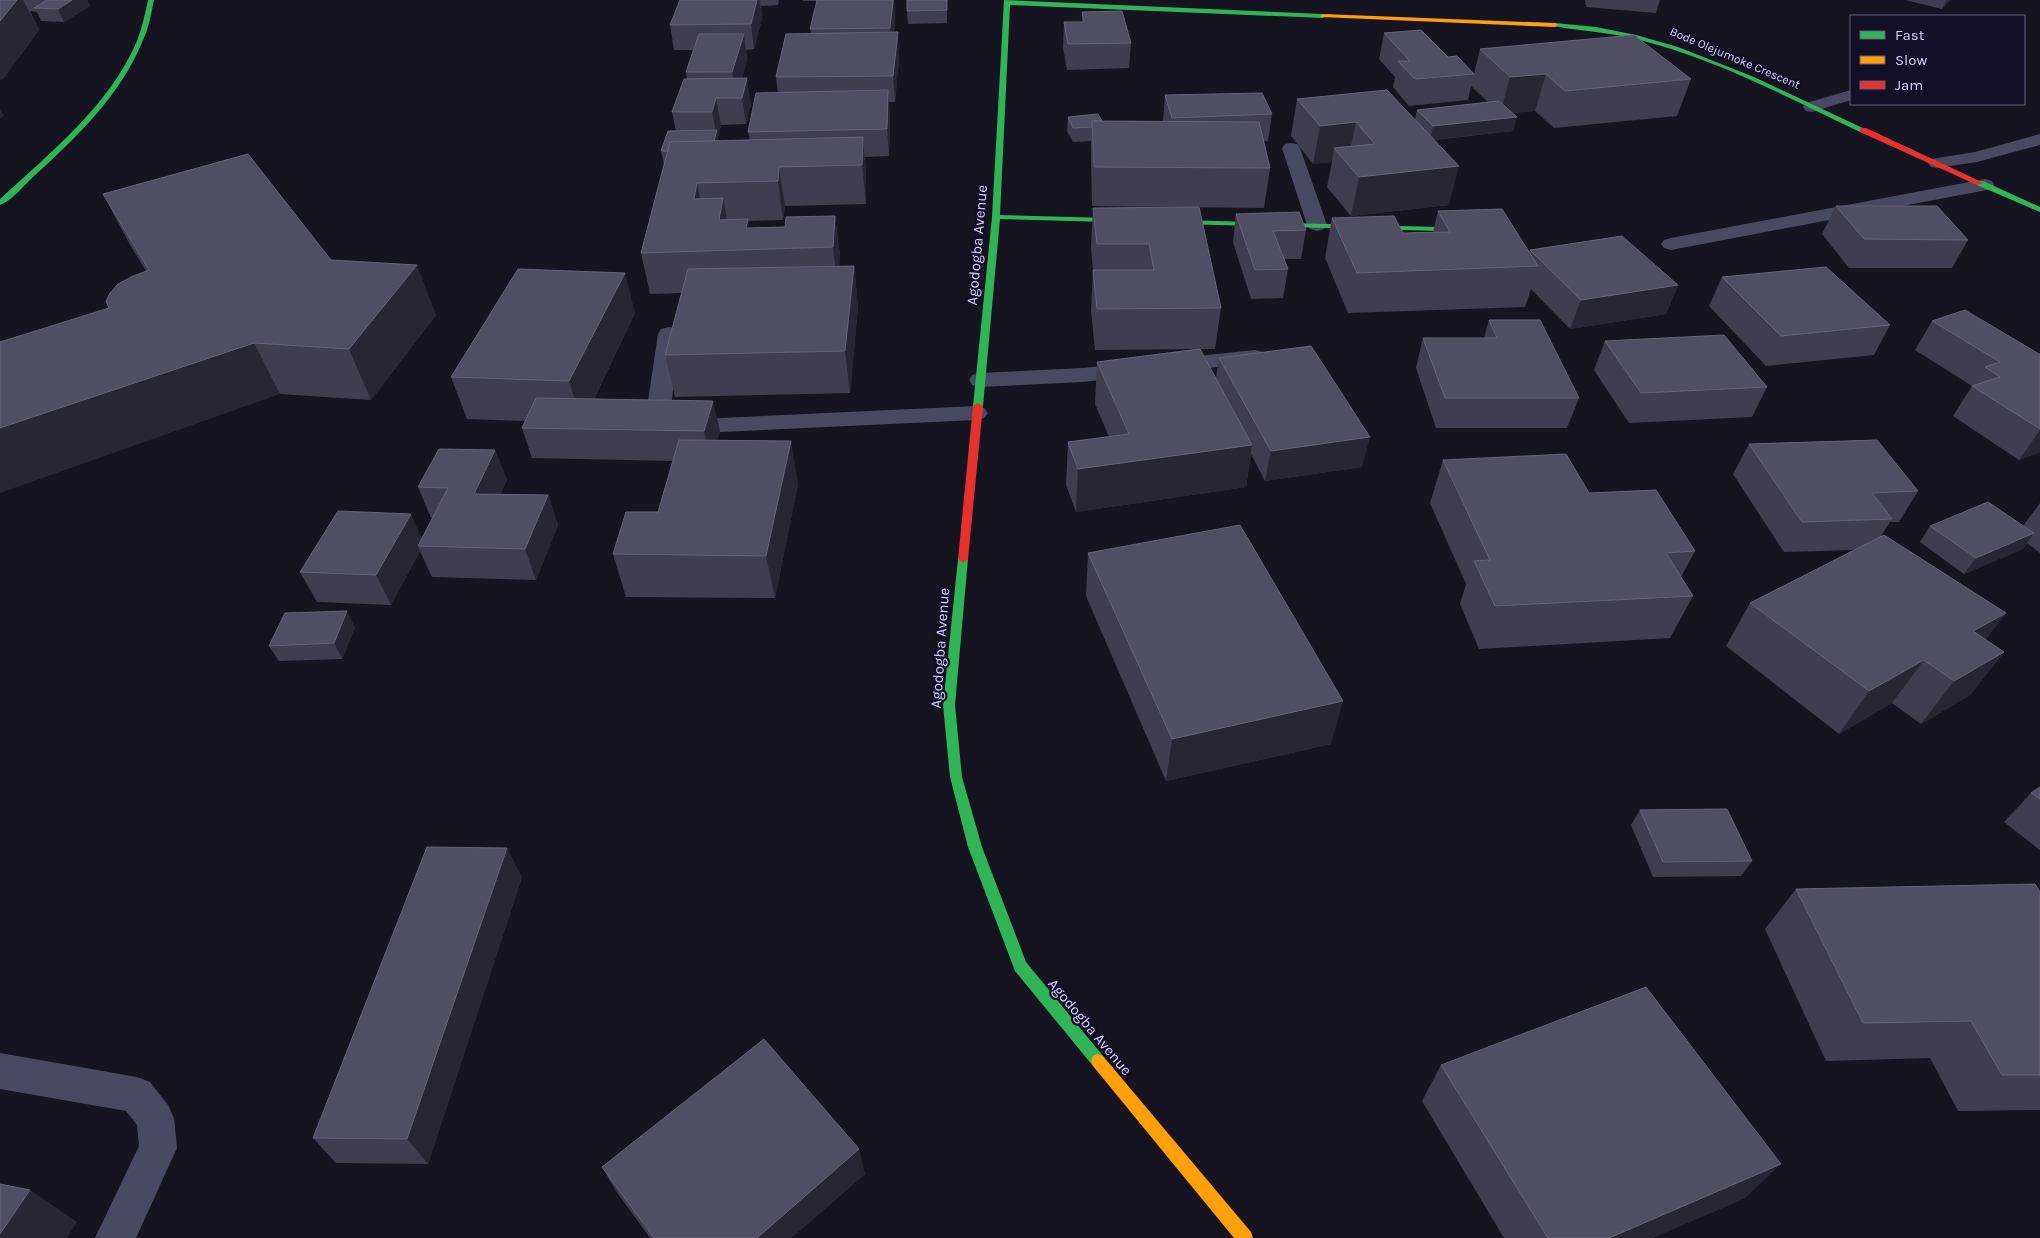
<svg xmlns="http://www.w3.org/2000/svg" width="2040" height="1238" font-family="Karla,sans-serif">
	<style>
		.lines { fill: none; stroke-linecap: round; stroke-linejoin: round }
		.lane { fill: #4a4962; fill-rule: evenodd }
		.street { fill: #4a4962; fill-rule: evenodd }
		.fast { fill: #30b455; fill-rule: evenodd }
		.slow { fill: #ff9f0a; fill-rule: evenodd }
		.jam { fill: #e5322d; fill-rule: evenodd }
		.wall { fill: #403d50 }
		.shaded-wall { fill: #282635 }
		.building { fill: #504e63; stroke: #66637b }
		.labels { text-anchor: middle; stroke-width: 4.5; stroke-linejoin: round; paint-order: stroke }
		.far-street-label { font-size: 12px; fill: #d9d4ff; stroke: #130f26 }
		.street-label { font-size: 15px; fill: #d9d4ff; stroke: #130f26 }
	</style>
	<rect width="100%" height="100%" fill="#161421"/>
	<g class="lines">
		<g class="lane">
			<path d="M1851,90V100L1812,112L1806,111L1803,107L1806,103Z"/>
			<path d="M2040,134V145L1977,162L1937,168L1931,167L1928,163L1931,159L1975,152Z"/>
			<path d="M1985,179L1992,181L1994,185L1992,189L1671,250L1664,248L1661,244L1664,240L1671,238Z"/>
			<path d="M669,327L677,329L680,334L670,414L673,418L679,420L976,406L984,408L988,413L984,418L976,420L679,434L657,429L646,414L658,334L661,329Z"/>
			<path d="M0,1053L137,1077L150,1082L168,1105L174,1118L177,1148L136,1238H95L139,1146L137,1125L126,1111L0,1089Z"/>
		</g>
		<g class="street">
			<path d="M1291,143L1297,144L1300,148L1327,225L1324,229L1317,231L1310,229L1307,225L1282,148L1285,144Z"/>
			<path d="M1255,350L1263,352L1266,357L1263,362L1083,382L980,387L972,385L969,380L972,375L980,373L1083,368Z"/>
		</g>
		<g class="fast">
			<path d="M148,0H154C151,14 149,28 143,40C121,95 77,137 34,176C24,185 12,201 0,205V199C51,152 109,106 137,41C142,28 145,14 148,0Z"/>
			<path d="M1004,0L1323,14L1326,16L1323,18L1010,5L1000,215L1439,227L1443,229L1439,231L1000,219L983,406L981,408H975L973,406L992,217Z"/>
			<path d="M1555,23L1596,27L1636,35L1678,47L1754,77L1867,130L1860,132C1787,97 1714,58 1636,39C1608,32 1580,31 1553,26V24Z"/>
			<path d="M1977,181H1983L2040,207V212L1977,185Z"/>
			<path d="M963,555L968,559L955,705L962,777L982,847L1026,962L1103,1056L1105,1061L1103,1066L1098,1068L1093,1066L1015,971L968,847L950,777L943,705L958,559Z"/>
		</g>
		<g class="slow">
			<path d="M1323,14L1555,23L1558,25L1555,27L1321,17L1320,16Z"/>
			<path d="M1098,1054L1103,1056L1251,1232L1253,1238H1234L1093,1066L1091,1061L1093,1056Z"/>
		</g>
		<g class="jam">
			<path d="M1860,128H1866L1984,183L1977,185L1860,132Z"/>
			<path d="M978,403L983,406L968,559L963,563L958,559L973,406Z"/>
		</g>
	</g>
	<g class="wall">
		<path d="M0,0H87L90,6L64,22L41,21L37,12L30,11L39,30L3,79Z"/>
		<path d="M680,0H779L778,5L761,6L762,19L754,49L746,50L747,60L742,78L751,105L746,124L721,125L718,137V141L750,140L748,132L778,93L776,77L811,33L810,29L817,1H803V0H894L895,22L894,32L899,58L895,102H889L890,117L889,156L865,157L866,175V204L785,206L783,220L748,221L749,228L785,227L835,216L840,256L839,266H854L858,306L850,393L675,397L665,355L682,293L650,294L641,253L664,165L661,151L676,131L672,112L687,79L686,72L693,50H674L670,25Z"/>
		<path d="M947,0V23L908,24L907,11Z"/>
		<path d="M1585,0H1660L1656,13L1586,7Z"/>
		<path d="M1905,0H1950L1942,9Z"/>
		<path d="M1082,12L1131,43L1129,68L1067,70L1063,48L1064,22H1082Z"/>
		<path d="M1384,33L1448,57L1474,74L1480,49L1691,79L1677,116L1554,128L1535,111L1512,113L1517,117L1513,131L1434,140L1449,205L1351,216L1327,187L1332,162L1313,164L1291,136L1297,99L1415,119L1417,110L1488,102L1471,86L1468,100L1409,106L1393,87L1395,77L1379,59Z"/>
		<path d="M1165,95L1272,114L1268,141H1264L1270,168L1264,208L1092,206L1091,159V141L1073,142L1067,131L1068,117L1102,121H1163Z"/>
		<path d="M103,194L331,260L436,315L371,400L280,394L146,271L129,243Z"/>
		<path d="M1836,206L1968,240L1952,268H1849L1822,234Z"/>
		<path d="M1199,207L1221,308L1215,349H1200L1216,378L1219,358L1362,467L1265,481L1251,454L1246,487L1076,512L1066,485L1068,442L1109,437L1095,404L1097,362L1195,349L1095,350L1091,311L1093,270L1091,248L1093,208Z"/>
		<path d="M1438,211L1529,252L1530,250L1678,285L1666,314L1570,329L1531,289L1525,307L1348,313L1325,258L1332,218L1403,233L1433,232Z"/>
		<path d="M1236,214L1306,230L1301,259H1284L1288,269L1283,298L1251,299L1233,242Z"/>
		<path d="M1722,277L1890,325L1874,355L1766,366L1709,306Z"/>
		<path d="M635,313L594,399L720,431L717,440L798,484L775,598L626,597L613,554L658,512L673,461L532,458L522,428L525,421L467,419L451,377Z"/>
		<path d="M1489,320L1579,398L1567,428H1436L1416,368L1423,338H1484Z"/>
		<path d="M1932,321L2040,354V452L2019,460L1953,416L1972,386L1915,350Z"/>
		<path d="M1605,341L1767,387L1752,417L1629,423L1594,370Z"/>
		<path d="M1749,444L1918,491L1899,522H1890L1881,536L2006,613L1985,640L2004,652L1970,695L1921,724L1892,703L1839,734L1726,646L1750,603L1854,550L1784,552L1733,474Z"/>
		<path d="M495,450L507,480L500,494L548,495L558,525L536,580L432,577L420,551L391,605L317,602L300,572L422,539L433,518H431L418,487Z"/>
		<path d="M1443,460L1589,493L1695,551L1681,577L1693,596L1670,638L1479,649L1460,604L1466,584L1430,503Z"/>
		<path d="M2040,503V553L2027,543L2023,549L1964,574L1920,542L1930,526H2023Z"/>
		<path d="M1088,553L1331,744L1166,781L1086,596Z"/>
		<path d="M355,627L342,659L279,661L269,646Z"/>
		<path d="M2040,787V850L2004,822L2031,793Z"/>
		<path d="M1640,810L1752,861L1741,876L1653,877L1631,825Z"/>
		<path d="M522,877L428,1164L336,1163L313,1138Z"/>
		<path d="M1796,889L2040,892V1110L1958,1111L1930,1058L1826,1061L1765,929Z"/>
		<path d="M1441,1065L1745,1198L1652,1238H1504L1422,1101Z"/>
		<path d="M602,1167L865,1174L791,1238H650L616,1191Z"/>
	</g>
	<g class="shaded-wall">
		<path d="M17,0H23L39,30L3,79L0,80V21Z"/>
		<path d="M72,0H87L90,6L64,22L58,9Z"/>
		<path d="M757,0H760L762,19L754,49L751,24Z"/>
		<path d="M893,0L895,22L891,54L890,28Z"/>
		<path d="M1947,0H1950L1942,9Z"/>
		<path d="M898,32L899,58L895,102L893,76Z"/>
		<path d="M744,34L747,60L737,98L732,72Z"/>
		<path d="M1546,74L1535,111L1500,114L1510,77Z"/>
		<path d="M747,78L751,105L746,124L742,98Z"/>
		<path d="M888,90L890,117L889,156L887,129Z"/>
		<path d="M716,98L721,125L718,137L719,144L711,150L716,132L712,112Z"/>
		<path d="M0,109L4,116L0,119Z"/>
		<path d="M1517,117L1513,131L1430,140L1433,126Z"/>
		<path d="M1356,122L1348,160L1334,148L1332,162L1313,164L1320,126Z"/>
		<path d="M863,137L866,175V204L862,165Z"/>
		<path d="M1459,166L1449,205L1351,216L1359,177Z"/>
		<path d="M779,167L785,206L783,220L778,181Z"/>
		<path d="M697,183L705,222L694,199Z"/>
		<path d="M723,198L730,238L719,220Z"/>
		<path d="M835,216L840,256L838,288L833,247Z"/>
		<path d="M748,219L753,250L746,228Z"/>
		<path d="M417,265L436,315L371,400L349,349Z"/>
		<path d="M854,266L858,306L850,393L845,351Z"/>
		<path d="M625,273L635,313L582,423L569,381Z"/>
		<path d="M1678,285L1666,314L1570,329L1581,300Z"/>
		<path d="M254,343L280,394L0,493V428Z"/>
		<path d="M713,401L720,431L711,461L704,431Z"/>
		<path d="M2040,430V452L2019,460Z"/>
		<path d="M1370,437L1362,467L1265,481L1271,451Z"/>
		<path d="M791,441L798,484L775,598L766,556Z"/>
		<path d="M1252,445L1246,487L1076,512L1078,469Z"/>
		<path d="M495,450L507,480L486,524L474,494Z"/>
		<path d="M548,495L558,525L536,580L525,549Z"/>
		<path d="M411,514L424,544L418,546L420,551L391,605L376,575Z"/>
		<path d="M2034,533L2023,549L1964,574L1976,558Z"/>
		<path d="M347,611L355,627L342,659L334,643Z"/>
		<path d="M2006,613L1972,656L1941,674L1973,631Z"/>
		<path d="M2004,652L1970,695L1921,724L1954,681Z"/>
		<path d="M1924,660L1892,703L1839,734L1869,691Z"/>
		<path d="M1343,701L1331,744L1166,781L1172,739Z"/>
		<path d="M507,848L522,877L428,1164L407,1139Z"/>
		<path d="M859,1149L865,1174L791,1238H757Z"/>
		<path d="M1781,1164L1745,1198L1652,1238H1609Z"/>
		<path d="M30,1190L77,1222L67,1238H0V1234Z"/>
	</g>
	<g class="building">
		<path d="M0,0H17L0,21Z"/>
		<path d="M47,0H72L58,9L34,8Z"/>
		<path d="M680,0H757L751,24L670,25Z"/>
		<path d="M817,0H893L890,28L810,29Z"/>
		<path d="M907,0H947V10L907,11Z"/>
		<path d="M1122,11L1131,43L1068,44L1064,22H1084L1082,12Z"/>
		<path d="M1421,30L1448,57L1457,56L1474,74L1415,79L1398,61H1410L1384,33Z"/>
		<path d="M898,32L893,76L776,77L786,34Z"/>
		<path d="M699,34H744L732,72H686Z"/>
		<path d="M1634,35L1691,79L1565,91L1546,74L1510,77L1480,49Z"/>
		<path d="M747,78L742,98H716L712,112H672L684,79Z"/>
		<path d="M888,90L887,129L748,132L756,93Z"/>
		<path d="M1387,90L1459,166L1359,177L1334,148L1375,144L1356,122L1320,126L1297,99Z"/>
		<path d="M1262,93L1272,114L1172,118L1165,95Z"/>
		<path d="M1499,101L1517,117L1433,126L1417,110Z"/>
		<path d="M1098,114L1102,121H1092V127L1073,128L1068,117Z"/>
		<path d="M1092,121L1259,122L1270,168L1094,167Z"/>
		<path d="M717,130L714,141L670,142L668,151H661L668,131Z"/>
		<path d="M863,137L862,165L779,167L778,181L697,183L694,199L723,198L719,220L748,219L746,228L785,227L786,217L835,216L833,247L641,253L670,142Z"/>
		<path d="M248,154L331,260L417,265L349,349L254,343L0,428V342L109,308L106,301L110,293L118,284L131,277L149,270L103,194Z"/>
		<path d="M1836,206H1937L1968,240L1864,239Z"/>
		<path d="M1199,207L1221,308L1097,309L1093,270H1154L1149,244H1097L1093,208Z"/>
		<path d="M1502,209L1538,266L1357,273L1332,218L1394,216L1403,233L1450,232L1438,211Z"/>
		<path d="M1299,212L1306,230L1273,231L1288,269L1255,270L1236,214Z"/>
		<path d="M1622,236L1678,285L1581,300L1530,250Z"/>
		<path d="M854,266L845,351L665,355L688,269Z"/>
		<path d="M1826,267L1890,325L1781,336L1722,277Z"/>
		<path d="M518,269L625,273L569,381L451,377Z"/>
		<path d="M1965,310L2039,354H2040V429L1972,386L2000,377L1985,367L2000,362L1932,321Z"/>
		<path d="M1489,320H1540L1579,398H1445L1423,338H1497Z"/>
		<path d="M1724,335L1767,387L1641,393L1605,341Z"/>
		<path d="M1311,346L1370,437L1271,451L1219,358Z"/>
		<path d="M1200,349L1252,445L1078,469L1068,442L1129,434L1097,362Z"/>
		<path d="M536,398L713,401L704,431L522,428Z"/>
		<path d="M679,440L791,441L766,556L613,554L626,512H658Z"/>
		<path d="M1877,440L1918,491L1872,493L1892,519L1802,522L1749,444Z"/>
		<path d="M439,449L495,450L474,494L548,495L525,549L418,546L448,488L418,487Z"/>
		<path d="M1566,454L1589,493L1656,490L1695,551L1666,553L1693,596L1495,606L1474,561L1490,560L1443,460Z"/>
		<path d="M1988,502L2034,533L1976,558L1930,526Z"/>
		<path d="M338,511L411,514L376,575L300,572Z"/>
		<path d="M1240,525L1343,701L1172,739L1088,553Z"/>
		<path d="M1884,535L2006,613L1973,631L2004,652L1954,681L1924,660L1869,691L1750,603Z"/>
		<path d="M347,611L334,643L269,646L285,613Z"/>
		<path d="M2040,787V799L2031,793Z"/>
		<path d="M1727,809L1752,861L1663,862L1640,810Z"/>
		<path d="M427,847L507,848L407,1139L313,1138Z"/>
		<path d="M2035,884L2040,892V1075H2002L1971,1021L1863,1023L1796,889Z"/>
		<path d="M1646,987L1781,1164L1609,1238H1548L1441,1065Z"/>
		<path d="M764,1039L859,1149L757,1238H654L602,1167Z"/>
		<path d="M0,1184L30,1190L0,1234Z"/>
	</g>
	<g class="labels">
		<g class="far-street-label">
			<text transform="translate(1735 58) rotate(23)" y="4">Bode Olejumoke Crescent</text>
		</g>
		<g class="street-label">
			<text transform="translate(977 245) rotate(-85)" y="5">Agodogba Avenue</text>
			<text transform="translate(940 648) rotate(-86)" y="5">Agodogba Avenue</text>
			<text transform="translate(1090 1027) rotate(50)" y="5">Agodogba Avenue</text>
		</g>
	</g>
	<rect x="1850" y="15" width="175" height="90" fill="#130f26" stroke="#625e7d"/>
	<rect x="1860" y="31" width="25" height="8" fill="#30b455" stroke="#625e7d"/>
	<text x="1895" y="40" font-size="15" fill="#d9d4ff">Fast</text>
	<rect x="1860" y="56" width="25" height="8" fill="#ff9f0a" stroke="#625e7d"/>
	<text x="1895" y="65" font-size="15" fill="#d9d4ff">Slow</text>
	<rect x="1860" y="81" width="25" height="8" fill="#e5322d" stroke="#625e7d"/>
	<text x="1895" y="90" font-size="15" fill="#d9d4ff">Jam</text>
</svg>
